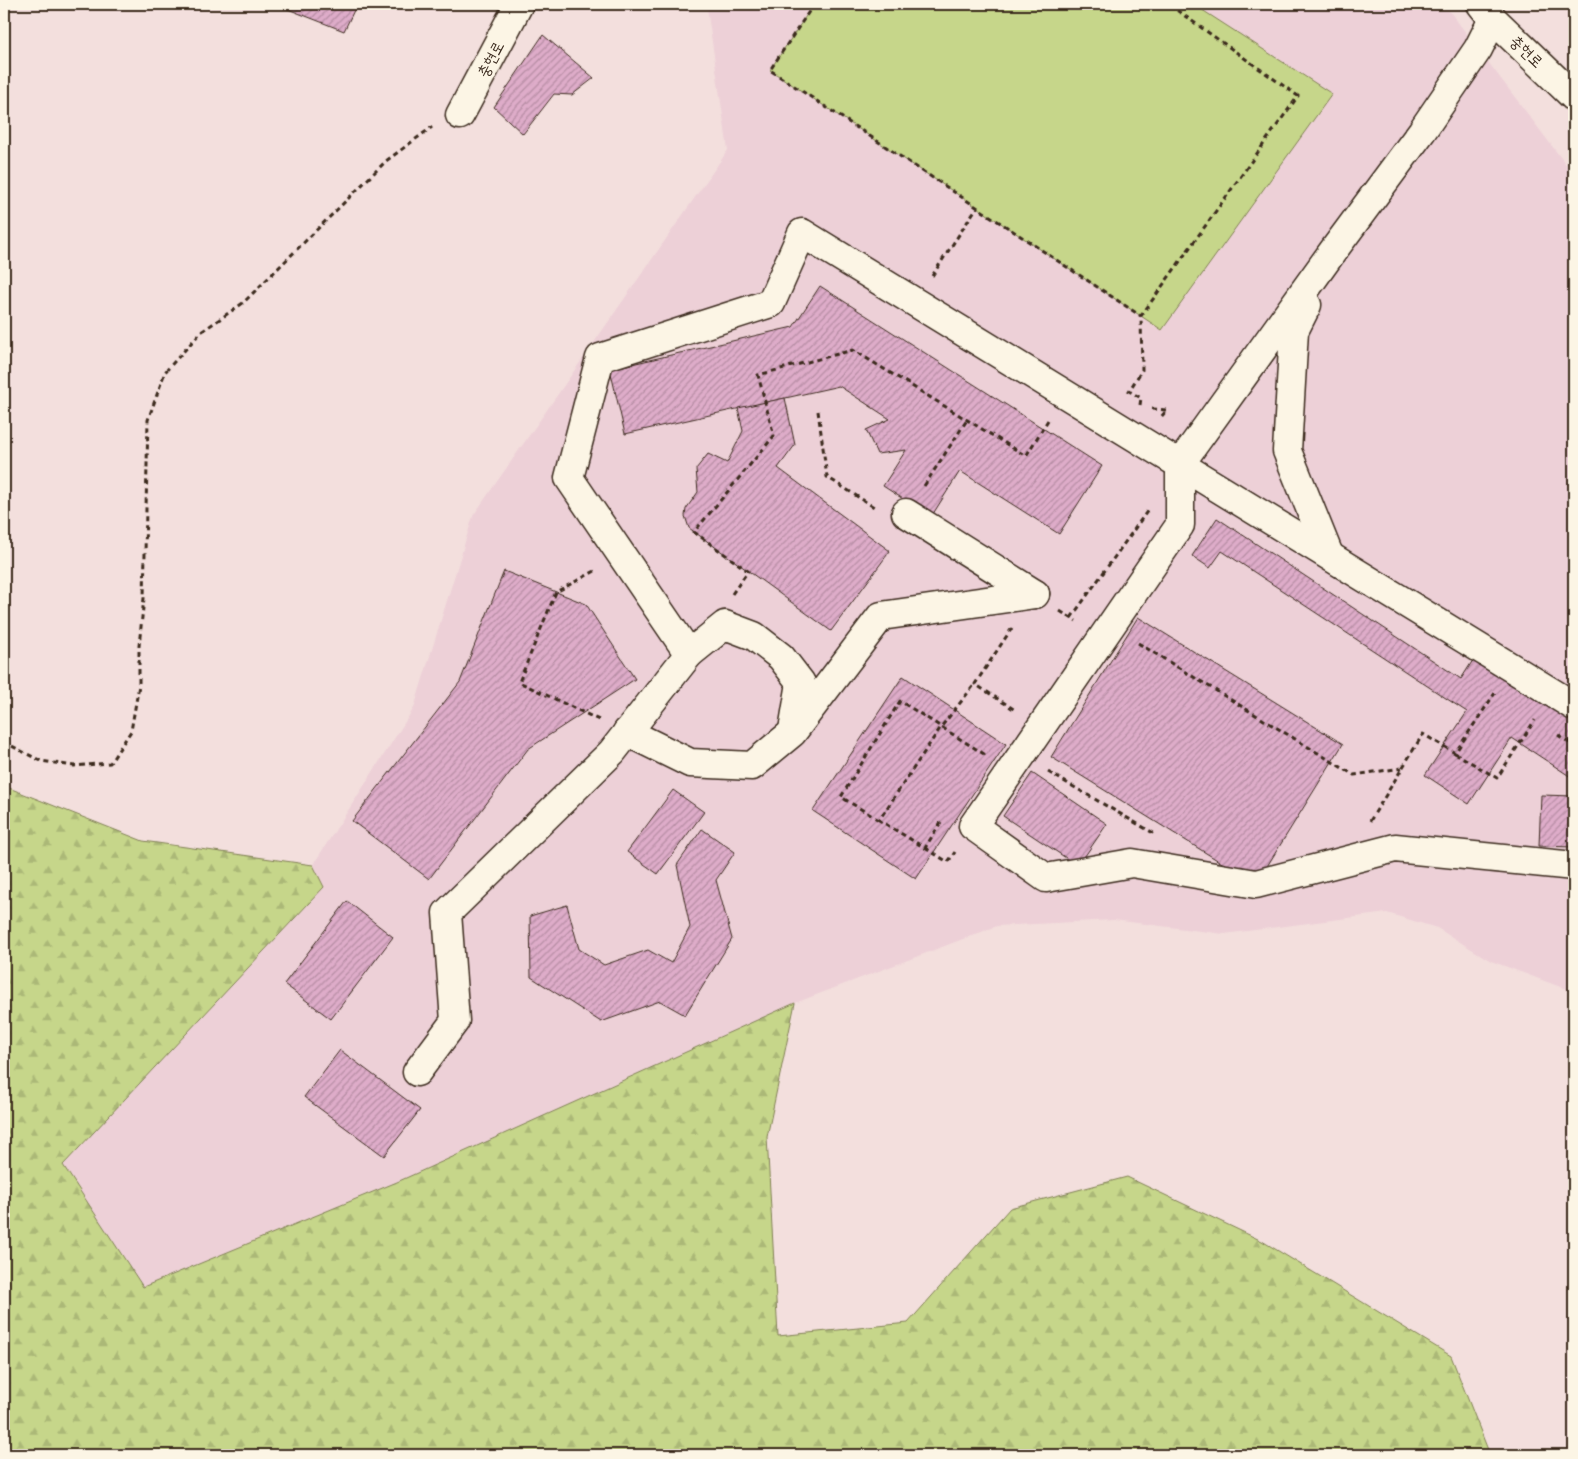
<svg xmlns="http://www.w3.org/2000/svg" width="1578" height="1459" font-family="Dekko,'Poor Story',sans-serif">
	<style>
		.built { fill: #edd0d7 }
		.forest { fill: url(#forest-firs); stroke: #808054 }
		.pitch { fill: #c6d68a; stroke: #808054 }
		.building { fill: url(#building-hatch); stroke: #3b2a1e }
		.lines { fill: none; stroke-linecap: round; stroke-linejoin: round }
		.minor-casing { stroke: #3b2a1e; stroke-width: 31 }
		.tertiary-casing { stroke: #3b2a1e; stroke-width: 31 }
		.path { stroke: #3b2a1e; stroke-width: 3; stroke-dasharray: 5 4; stroke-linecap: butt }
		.minor { stroke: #fcf5e5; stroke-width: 28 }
		.tertiary { stroke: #fcf5e5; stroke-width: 28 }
		.labels { text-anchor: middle; stroke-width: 5; stroke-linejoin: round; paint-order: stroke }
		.street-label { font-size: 16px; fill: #3b2a1e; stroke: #fcf5e5 }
	</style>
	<defs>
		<pattern id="forest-firs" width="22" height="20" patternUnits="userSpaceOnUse" patternTransform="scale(1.25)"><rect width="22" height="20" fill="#c6d68a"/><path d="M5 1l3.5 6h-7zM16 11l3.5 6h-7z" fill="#abb877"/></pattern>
		<pattern id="building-hatch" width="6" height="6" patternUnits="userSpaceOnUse" patternTransform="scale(1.25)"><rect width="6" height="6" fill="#deacc9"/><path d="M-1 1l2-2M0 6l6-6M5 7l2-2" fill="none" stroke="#b58ca3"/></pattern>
	</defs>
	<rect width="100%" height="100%" fill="#f3dfdd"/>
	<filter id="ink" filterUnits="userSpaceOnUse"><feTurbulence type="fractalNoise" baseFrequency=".02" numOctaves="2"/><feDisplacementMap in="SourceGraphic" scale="10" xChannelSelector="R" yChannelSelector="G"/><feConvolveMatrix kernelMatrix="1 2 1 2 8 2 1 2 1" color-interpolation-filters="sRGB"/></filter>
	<g filter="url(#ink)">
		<path class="built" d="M711,4H1444L1574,175V992L1491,961L1437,928L1387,913L1224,934L1114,920L997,926L795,1003L397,1182L143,1287L63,1165L324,887L313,865L414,708L473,516L728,150L707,8Z"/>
		<path class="forest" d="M4,786L143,841L313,865L324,887L63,1165L143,1287L397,1182L795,1003L767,1137L778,1336L908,1323L1010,1208L1127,1177L1262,1241L1451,1356L1490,1455H4Z"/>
		<path class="pitch" d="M814,4H1193L1332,94L1162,330L770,70Z"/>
		<g class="building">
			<path d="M275,4H357L344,31Z"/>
			<path d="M543,35L594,78L572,95L554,94L523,134L494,107Z"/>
			<path d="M820,286L1102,466L1059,534L960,471L931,517L883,486L906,450L877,454L866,430L890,419L839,386L625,434L610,369L793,327Z"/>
			<path d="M785,398L795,445L778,468L890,551L831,631L689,528L685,516L686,509L698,492L696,469L708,454L727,463L743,431L738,408Z"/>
			<path d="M1217,518L1461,679L1475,657L1574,722V779L1512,738L1469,804L1425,775L1467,712L1222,551L1210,568L1192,556Z"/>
			<path d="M504,571L586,604L635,679L528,749L429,879L352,821L460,682Z"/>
			<path d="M1138,617L1343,744L1256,884L1051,757Z"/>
			<path d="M903,676L1006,744L916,879L813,811Z"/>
			<path d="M1032,773L1107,824L1078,866L1003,816Z"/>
			<path d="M673,790L704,812L658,874L627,852Z"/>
			<path d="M1541,795L1574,796V847L1539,846Z"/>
			<path d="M702,829L735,852L716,880L732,939L685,1015L660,1001L601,1022L531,977L530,916L567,905L579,949L604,965L648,950L671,963L690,927L677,865Z"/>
			<path d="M347,901L393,937L331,1019L284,984Z"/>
			<path d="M340,1050L420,1110L384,1156L304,1097Z"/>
		</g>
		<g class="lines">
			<g class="minor-casing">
				<g id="minor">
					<path d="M1493,19L1478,49L1422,131L1333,251L1180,464V525L973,826L1046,878L1132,863L1256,884L1395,848L1574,866"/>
					<path d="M460,115L519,4"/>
					<path d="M1307,305L1294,331L1287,451L1329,555"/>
					<path d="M906,513L1035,594"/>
					<path d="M689,654L725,625L754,636L781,657L801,683L793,730"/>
					<path d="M627,732L690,763L752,766L792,733L881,616L1035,594"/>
					<path d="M417,1072L455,1021L447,913L612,752L689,654L569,478L600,358L771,303L802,233L1574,706"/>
				</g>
			</g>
			<g class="tertiary-casing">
				<path id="tertiary" d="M1481,4L1493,19L1574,97"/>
			</g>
			<g class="path">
				<path d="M814,4L770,70L1141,316"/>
				<path d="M932,276L977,207"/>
				<path d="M1140,405L1141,398L1129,391L1142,370L1141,316L1298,96L1168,4"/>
				<path d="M1152,409L1167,410L1161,417"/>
				<path d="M818,411L827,477L877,509"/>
				<path d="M924,486L967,420"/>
				<path d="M595,571L556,592L519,682L599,720"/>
				<path d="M732,594L748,571L694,532L774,436L758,375L853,350L1026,456L1048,420"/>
				<path d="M1060,611L1076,621"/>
				<path d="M1071,618L1148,510"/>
				<path d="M1012,628L975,684L1015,710"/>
				<path d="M1138,643L1354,775L1402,768"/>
				<path d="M1558,735L1574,746"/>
				<path d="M4,742L41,761L74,766L110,763L131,731L139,685V646L144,598L148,420L165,372L201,332L243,303L386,161L432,127"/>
				<path d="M1455,753L1497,778L1535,720"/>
				<path d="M1048,772L1155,834"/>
				<path d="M879,820L841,797L900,701L984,754L983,756"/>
				<path d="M1370,821L1423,734L1455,753L1495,693"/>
				<path d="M941,822L925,848L879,820L941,727L975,684"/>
				<path d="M925,848L948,862L955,852"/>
			</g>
			<use href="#minor" class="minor"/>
			<use href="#tertiary" class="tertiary"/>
		</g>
	</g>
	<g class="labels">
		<g class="street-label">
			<text transform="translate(1527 51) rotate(44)" y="6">충현로</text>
			<text transform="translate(490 59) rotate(-62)" y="6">충현로</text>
		</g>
	</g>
	<rect width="1578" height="1459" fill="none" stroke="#fcf5e5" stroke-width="20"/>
	<rect x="10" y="10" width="1558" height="1439" fill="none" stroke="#3b2a1e" stroke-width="2" filter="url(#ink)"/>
</svg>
